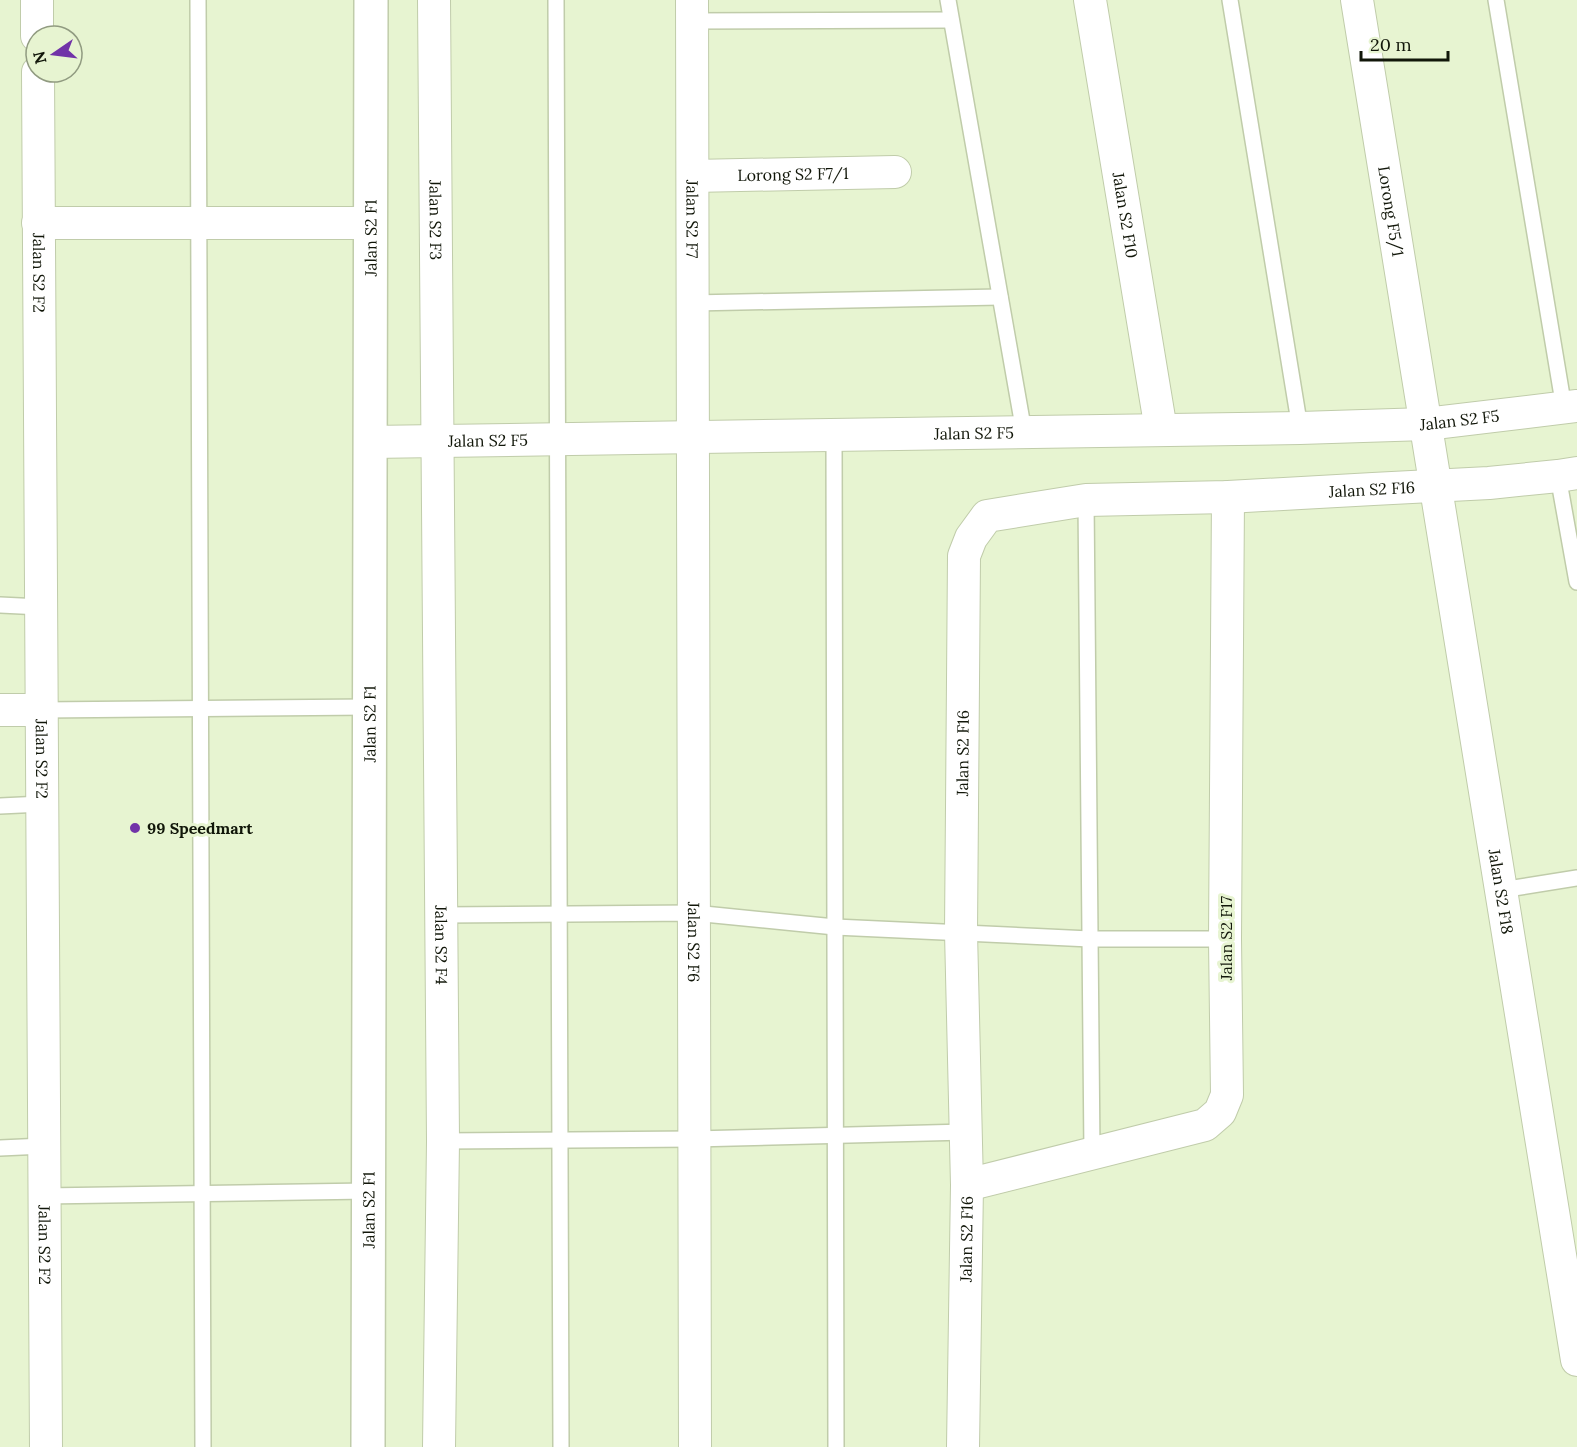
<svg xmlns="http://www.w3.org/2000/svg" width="1577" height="1447" font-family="Lora,serif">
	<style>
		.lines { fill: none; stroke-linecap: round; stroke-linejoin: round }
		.service-casing { stroke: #c0ccaa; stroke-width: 18 }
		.minor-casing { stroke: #c0ccaa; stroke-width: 34 }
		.tertiary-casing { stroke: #c0ccaa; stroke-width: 36 }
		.service { stroke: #fff; stroke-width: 15 }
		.minor { stroke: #fff; stroke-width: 32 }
		.tertiary { stroke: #fff; stroke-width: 33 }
		.poi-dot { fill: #7133a8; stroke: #e7f4d1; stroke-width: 2 }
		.labels { text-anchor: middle; stroke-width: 6; stroke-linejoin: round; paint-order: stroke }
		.street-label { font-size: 16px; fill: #111609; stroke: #e7f4d1 }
		.poi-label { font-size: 16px; font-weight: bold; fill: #111609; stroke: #e7f4d1; text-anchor: start }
	</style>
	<rect width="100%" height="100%" fill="#e7f4d1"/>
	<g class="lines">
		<g class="service-casing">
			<g id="service">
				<path d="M198,0L203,1447"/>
				<path d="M556,0L561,1447"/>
				<path d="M948,0L1024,432"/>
				<path d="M1230,0L1300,428"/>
				<path d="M1496,0L1564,408"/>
				<path d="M692,21L951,20"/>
				<path d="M693,303L1000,297"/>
				<path d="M834,435L836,1447"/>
				<path d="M1558,476L1577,582"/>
				<path d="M1086,500L1092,1154"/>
				<path d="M0,605L41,607"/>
				<path d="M42,710L370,707"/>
				<path d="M0,806L42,804"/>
				<path d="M1501,890L1577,878"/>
				<path d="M442,915L694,913L835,927L1090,939H1225"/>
				<path d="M443,1141L694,1139L966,1132"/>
				<path d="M0,1148L44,1146"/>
				<path d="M44,1196L368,1191"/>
			</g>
		</g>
		<g class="minor-casing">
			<g id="minor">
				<path d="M37,0V36"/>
				<path id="s1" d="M434,0L443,1141L439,1447"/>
				<path id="s2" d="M692,0L695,1447"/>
				<path id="s3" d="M1090,0L1161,430"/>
				<path id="s4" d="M1357,0L1577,1360"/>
				<path id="s5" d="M38,72L46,1447"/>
				<path id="s6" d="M693,176L895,172"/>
				<path d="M38,223H371"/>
				<path id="s7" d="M370,442L1300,428L1426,424L1577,406"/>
				<path d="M0,710H42"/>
				<path d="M967,1185L1205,1125L1220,1112L1227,1095L1225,939L1228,497"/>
				<path id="s8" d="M963,1447L967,1185L961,932L964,556L971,538L987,516L1086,500L1228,497L1373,489L1489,483L1558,476L1577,473"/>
			</g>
		</g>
		<g class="tertiary-casing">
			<g id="tertiary">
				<path id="s9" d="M368,1447L371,0"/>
			</g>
		</g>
		<use href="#service" class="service"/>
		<use href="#minor" class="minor"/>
		<use href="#tertiary" class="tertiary"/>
	</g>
	<circle class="poi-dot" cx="135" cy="828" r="6"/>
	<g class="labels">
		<g class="street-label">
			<text dy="6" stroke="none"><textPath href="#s6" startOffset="100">Lorong S2 F7/1</textPath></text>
			<text dy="6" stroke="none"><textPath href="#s4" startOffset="214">Lorong F5/1</textPath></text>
			<text dy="6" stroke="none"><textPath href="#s3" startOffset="218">Jalan S2 F10</textPath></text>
			<text dy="6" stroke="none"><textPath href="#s2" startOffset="219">Jalan S2 F7</textPath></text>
			<text dy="6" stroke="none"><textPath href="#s1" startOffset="220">Jalan S2 F3</textPath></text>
			<text dy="6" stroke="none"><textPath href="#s9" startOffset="1209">Jalan S2 F1</textPath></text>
			<text dy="6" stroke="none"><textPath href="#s5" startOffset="201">Jalan S2 F2</textPath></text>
			<text dy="6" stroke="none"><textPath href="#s7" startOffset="1090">Jalan S2 F5</textPath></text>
			<text dy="6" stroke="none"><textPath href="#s7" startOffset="604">Jalan S2 F5</textPath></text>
			<text dy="6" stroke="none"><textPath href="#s7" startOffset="118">Jalan S2 F5</textPath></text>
			<text dy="6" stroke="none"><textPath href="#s8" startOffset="1324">Jalan S2 F16</textPath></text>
			<text dy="6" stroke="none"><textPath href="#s9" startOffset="723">Jalan S2 F1</textPath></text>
			<text dy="6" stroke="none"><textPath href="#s8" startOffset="694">Jalan S2 F16</textPath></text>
			<text dy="6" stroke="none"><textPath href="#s5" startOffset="687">Jalan S2 F2</textPath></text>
			<text dy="6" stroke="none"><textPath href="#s4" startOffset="903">Jalan S2 F18</textPath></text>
			<text transform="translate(1226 938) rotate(-90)" y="6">Jalan S2 F17</text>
			<text dy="6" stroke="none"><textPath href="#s2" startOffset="942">Jalan S2 F6</textPath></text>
			<text dy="6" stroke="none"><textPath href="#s1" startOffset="945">Jalan S2 F4</textPath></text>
			<text dy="6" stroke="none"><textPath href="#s9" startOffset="237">Jalan S2 F1</textPath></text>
			<text dy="6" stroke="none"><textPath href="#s8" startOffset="208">Jalan S2 F16</textPath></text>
			<text dy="6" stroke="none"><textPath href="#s5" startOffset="1173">Jalan S2 F2</textPath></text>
		</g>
		<g class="poi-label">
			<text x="147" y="834">99 Speedmart</text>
		</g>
	</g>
	<g transform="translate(54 54) rotate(256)"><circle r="28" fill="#e7f4d1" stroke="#919b81" stroke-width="1.5"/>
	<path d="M0-4.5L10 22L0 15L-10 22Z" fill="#7133a8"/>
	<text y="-9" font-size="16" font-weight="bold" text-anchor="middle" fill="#111609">N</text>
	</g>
	<path d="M1361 51v9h87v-9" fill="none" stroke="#111609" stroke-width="3"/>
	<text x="1370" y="51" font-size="18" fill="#111609" stroke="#e7f4d1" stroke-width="4.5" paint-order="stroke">20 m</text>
</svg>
